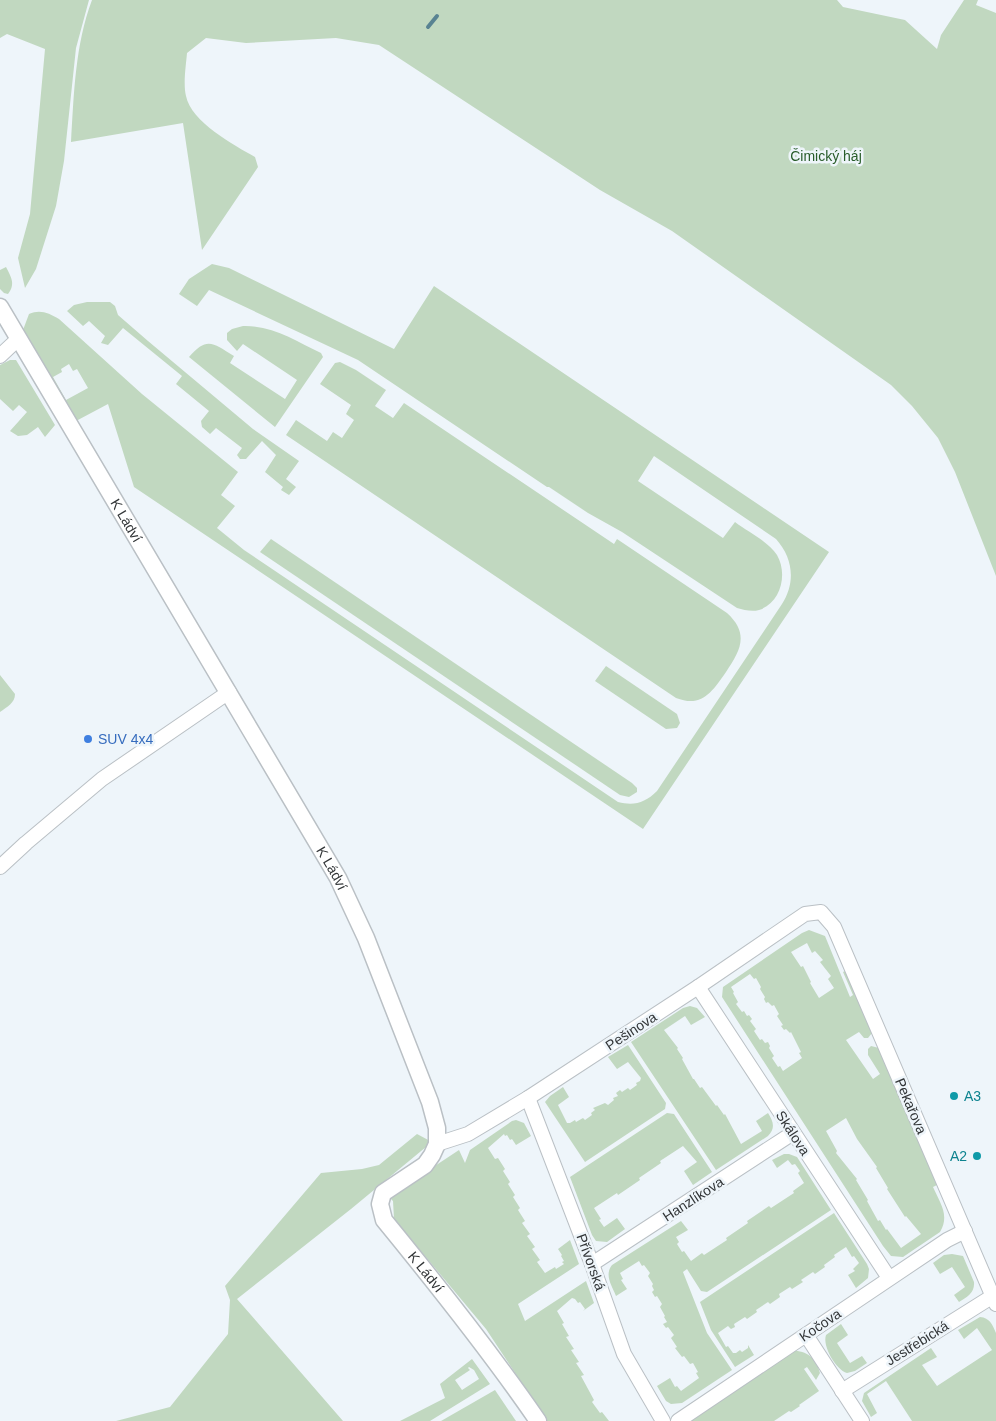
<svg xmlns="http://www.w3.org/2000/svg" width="996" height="1421" font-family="Helvetica,sans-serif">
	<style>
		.green { fill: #c1d8c0; fill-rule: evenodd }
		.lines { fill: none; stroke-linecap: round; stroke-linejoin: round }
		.stream { stroke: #598392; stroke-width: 4 }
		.minor-casing { stroke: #bac0c5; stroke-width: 16 }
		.tertiary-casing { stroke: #bac0c5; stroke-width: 19 }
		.minor { stroke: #fff; stroke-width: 14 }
		.tertiary { stroke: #fff; stroke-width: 16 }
		.shop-dot { fill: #3f7fe0; stroke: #eef5fa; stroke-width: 2 }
		.culture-dot { fill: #0f9aa8; stroke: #eef5fa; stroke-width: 2 }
		.labels { text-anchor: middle; stroke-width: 5; stroke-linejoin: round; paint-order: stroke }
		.park-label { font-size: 14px; fill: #285c2a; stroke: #eef5fa }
		.street-label { font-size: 14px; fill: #323537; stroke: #eef5fa }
		.shop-label { font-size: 14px; fill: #366cbe; stroke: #eef5fa; text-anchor: start }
		.culture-label { font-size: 14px; fill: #0d838f; stroke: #eef5fa; text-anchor: start }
	</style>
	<rect width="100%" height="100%" fill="#eef5fa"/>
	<g class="green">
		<path d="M0,0H89L76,48L64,161L56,206L36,269L25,288L18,258L30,214L45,49L7,34L0,38Z"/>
		<path d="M92,0H837L843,7L905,20L937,49L941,35L964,0H978L976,5L996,13V576L955,472L938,438L912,406L891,385L672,231L600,190L379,45L336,38L246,43L206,38L187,53C186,65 183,84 186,96C191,122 234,145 255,157L258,167L202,250L183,123L71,142C74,94 75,45 92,0Z"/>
		<path d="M212,264L229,268L394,349L434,286L829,552L643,829L134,487L108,404L76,421L23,330L29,314C40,309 49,313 59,319L142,394L238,472L221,495L235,506L217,528L244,550L618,802C634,806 645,803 657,791L782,604C796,582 793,558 776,539L654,456L638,481L723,538L735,522C748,532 768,541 777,555C788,574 781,603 759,610C752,612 744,610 737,608L622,532L588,513L549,487H547L358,360L209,290L197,306L179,294L189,279ZM69,364L73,371L77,369L88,388L66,400L53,377L62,372L61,369Z"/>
		<path d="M6,267C11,277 16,284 8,294L4,293L0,289V270Z"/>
		<path d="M87,302H110L115,306L118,315L148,341L253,429L299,461L286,479L296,487L289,495L281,490L283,487L265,472L276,455L262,441L246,459H240L237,455L242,448L216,428L210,434L202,427L201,421L209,411L176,384L182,376L123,328L108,345L101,343L105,336L89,321L83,326L67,311L74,305Z"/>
		<path d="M243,326C272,325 296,341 321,353L323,357L275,427L189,357C207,336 213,343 234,356L230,363L285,399L297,380L243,344L237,351L227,340V333L232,329Z"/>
		<path d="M10,360H16L55,425L45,437L38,427L27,435L18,436L10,431L27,412L19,405L13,411L0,399V365Z"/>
		<path d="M340,362L356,370L386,390L375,406L393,418L404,403L614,544L617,539L727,613C750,634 740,651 726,672C712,692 702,708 676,698L286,435L296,420L327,441L333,432L342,438L354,420L346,414L351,405L320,384L335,363Z"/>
		<path d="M271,539L632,783L637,788V792L629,797L620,795L260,552Z"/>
		<path d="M606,666L677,714L680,723L677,728L666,729L595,681Z"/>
		<path d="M0,675L15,694C15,703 7,707 0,712Z"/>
		<path d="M809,930L825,936L850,997L853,995L843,972L845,971L872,1033L868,1038H864L859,1032L846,1040L873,1079L880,1074L868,1055V1049L871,1046L879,1048L937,1185L933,1187C940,1203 950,1215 940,1232L903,1257L891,1256L883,1246L722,997L723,987L802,933ZM807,943L812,953L815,951L823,960L820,962L831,976L828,979L834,988L819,998L810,983L811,982L803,966L801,967L791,952ZM750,974L754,979L756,978L761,987L760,989L765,997L764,999L766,1003L768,1002L772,1006L774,1005L779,1014L777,1016L783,1025L781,1026L784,1030L786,1029L790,1033L791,1032L801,1052L799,1053L802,1058L783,1071L780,1066L778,1067L772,1058L774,1056L769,1048L770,1046L768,1042L765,1043L762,1039L760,1040L754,1031L756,1029L750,1021L752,1019L749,1015L747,1016L744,1011L742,1012L736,1004L738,1002L733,993L734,992L731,987ZM846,1118L857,1139L877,1167L876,1168L888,1188L887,1189L905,1217L906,1216L921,1234L901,1248L887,1229L886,1230L880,1220L878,1221L867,1201L868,1200L856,1180L857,1179L836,1153L837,1151L826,1131Z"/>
		<path d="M690,1006L697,1008L705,1017L691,1025L685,1016L664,1030L678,1048L677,1049L683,1058L682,1059L693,1079H694L700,1088L702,1087L716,1106L717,1105L724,1115L725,1114L741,1144L762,1131L756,1121L768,1113C773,1121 776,1128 768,1136L716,1170L631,1042L683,1008Z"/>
		<path d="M628,1045L666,1103L665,1109L585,1162L545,1102L550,1096L563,1087L569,1097L558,1105L567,1123H570L575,1120L576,1122L583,1118L585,1120L592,1115L591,1113L595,1110L593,1108L605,1103L608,1105L614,1100L613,1098L618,1096L616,1093L620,1090L622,1092L628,1088L630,1090L637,1085L636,1083L640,1081L641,1078L628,1062L617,1069L608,1057Z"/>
		<path d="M667,1113L674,1114L712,1172L693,1185L684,1171L697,1162L683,1146L660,1161L661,1163L639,1178L640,1180L618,1195L617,1193L594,1208L601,1219L599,1220L604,1227L617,1218L625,1229L607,1242L596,1241L592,1235L570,1177Z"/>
		<path d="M516,1120L524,1123L531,1136L516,1145L512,1139L510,1140L507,1135L505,1136L504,1134L488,1148L495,1159L498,1158L505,1169L503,1171L510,1182L508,1184L515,1195L513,1197L520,1208L518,1210L525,1221L522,1223L530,1234L527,1236L535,1247L532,1249L540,1260L537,1262L545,1273L555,1267L556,1269L564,1264L562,1262L564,1261L561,1256L562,1255L558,1249L570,1240L579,1264L518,1304L525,1321L586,1281L594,1303L583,1311L585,1309L580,1302L578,1303L575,1299L572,1298L557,1311L564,1323L562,1324L569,1336L566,1337L574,1349L571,1350L579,1362L576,1363L584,1375L581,1376L594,1400L592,1402L600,1413L602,1412L609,1421H547L486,1329L394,1219L393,1201L390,1198L394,1193L459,1150L465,1163L470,1150L512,1121Z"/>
		<path d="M417,1134L432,1142L351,1209L237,1299L343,1421H116L170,1407L228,1334L230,1300L225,1286L321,1173L362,1169L379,1165Z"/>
		<path d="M784,1154H789L797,1157L831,1210L707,1292L701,1291L687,1269L683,1272L707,1333L732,1370L682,1403L671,1404L666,1401L657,1386L670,1378L675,1387L677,1386L681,1391L699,1378L696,1373L698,1372L693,1363L690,1364L684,1356L682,1357L675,1348L677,1347L671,1338L674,1335L668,1327L666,1328L663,1324L667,1322L664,1317L665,1316L660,1307L662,1304L657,1296L655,1297L652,1292L654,1290L652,1286L653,1284L648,1276L650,1273L644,1265L642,1266L639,1261L620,1273L623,1279L621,1280L627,1289L616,1296C612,1286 604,1275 612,1265L681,1221L688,1230L676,1237L679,1242L677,1244L682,1252L684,1251L691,1261L702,1253L704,1255L727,1240L726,1238L748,1223L747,1221L769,1206L771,1208L794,1193L793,1191L804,1183L798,1173L800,1171L795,1164L792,1165L788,1160L777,1168L772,1160Z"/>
		<path d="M834,1213L867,1264L869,1269L868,1278L856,1288L848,1275L855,1271L853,1269L859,1263L854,1256L852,1257L846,1247L834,1255L835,1257L824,1265L825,1267L815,1274L813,1272L801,1280L803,1282L792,1289L790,1287L779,1294L780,1297L770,1304L768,1302L756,1310L757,1312L747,1319L745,1317L734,1324L735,1327L731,1329L728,1326L718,1333L726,1347L728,1346L733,1353H736L740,1350L742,1352L748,1348V1345L754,1355L735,1367L711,1330L700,1302Z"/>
		<path d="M952,1254L963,1256L974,1282C975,1293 967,1297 959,1302L954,1295L965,1287L952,1267L940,1274L933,1263L944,1255Z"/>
		<path d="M980,1317C990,1318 992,1324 996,1333V1421H912L886,1381L867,1394L877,1413L871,1417L862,1401L864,1393L931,1348L937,1357L922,1365L937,1386L992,1350L977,1328L964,1339L958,1330Z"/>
		<path d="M841,1324L848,1335L837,1343L850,1363L862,1356L867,1363L855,1371L847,1373C836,1370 822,1346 826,1335Z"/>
		<path d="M795,1351C809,1351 817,1361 820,1373L816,1380L807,1367L804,1369L819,1391L799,1405L800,1406L791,1412L789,1411L774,1421H688Z"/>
		<path d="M472,1359L490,1384L430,1421H400L445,1398L440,1384ZM469,1367L474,1370L479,1379L462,1390L455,1380L470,1370L468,1368Z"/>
		<path d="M495,1390L516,1421H441Z"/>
	</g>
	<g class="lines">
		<path class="stream" d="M428,27L437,16"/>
		<g class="minor-casing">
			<g id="minor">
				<path d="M0,356L18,339"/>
				<path d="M0,867L26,843L102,779L229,692"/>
				<path d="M698,987L889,1278"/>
				<path d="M528,1098L592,1264L624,1354L663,1421"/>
				<path d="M437,1144L468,1134L528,1098L698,987L805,914L821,912L834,927L996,1304"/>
				<path d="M592,1264L793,1133"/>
				<path d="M806,1335L862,1421"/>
				<path d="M842,1391L993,1296"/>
				<path d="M678,1421L947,1240L965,1231"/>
			</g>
		</g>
		<g class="tertiary-casing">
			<g id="tertiary">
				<path id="s1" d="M0,307L338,878L366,938L430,1102L437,1128V1144L432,1155L425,1165L383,1193L380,1204L384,1220C438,1286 490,1351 538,1421"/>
			</g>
		</g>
		<use href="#minor" class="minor"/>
		<use href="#tertiary" class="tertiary"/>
	</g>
	<circle class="shop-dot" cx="88" cy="739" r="5"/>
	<g class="culture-dot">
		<circle cx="954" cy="1096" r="5"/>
		<circle cx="977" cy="1156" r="5"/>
	</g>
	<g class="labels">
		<g class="park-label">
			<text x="826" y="161">Čimický háj</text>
		</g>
		<g class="street-label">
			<text dy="5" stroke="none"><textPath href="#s1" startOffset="248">K Ládví</textPath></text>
			<text dy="5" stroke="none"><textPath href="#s1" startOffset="652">K Ládví</textPath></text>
			<text transform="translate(631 1031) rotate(-33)" y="5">Pešinova</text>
			<text transform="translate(911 1106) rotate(67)" y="5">Pekařova</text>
			<text transform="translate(793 1133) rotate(57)" y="5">Skálova</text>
			<text transform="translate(693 1199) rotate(-33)" y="5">Hanzlíkova</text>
			<text transform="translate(591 1262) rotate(70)" y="5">Přívorská</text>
			<text dy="5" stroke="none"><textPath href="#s1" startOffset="1118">K Ládví</textPath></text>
			<text transform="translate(820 1325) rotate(-34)" y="5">Kočova</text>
			<text transform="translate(917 1343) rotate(-32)" y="5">Jestřebická</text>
		</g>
		<g class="shop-label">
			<text x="98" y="744">SUV 4x4</text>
		</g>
		<g class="culture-label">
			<text x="964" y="1101">A3</text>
			<text x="967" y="1161" text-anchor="end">A2</text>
		</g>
	</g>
</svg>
